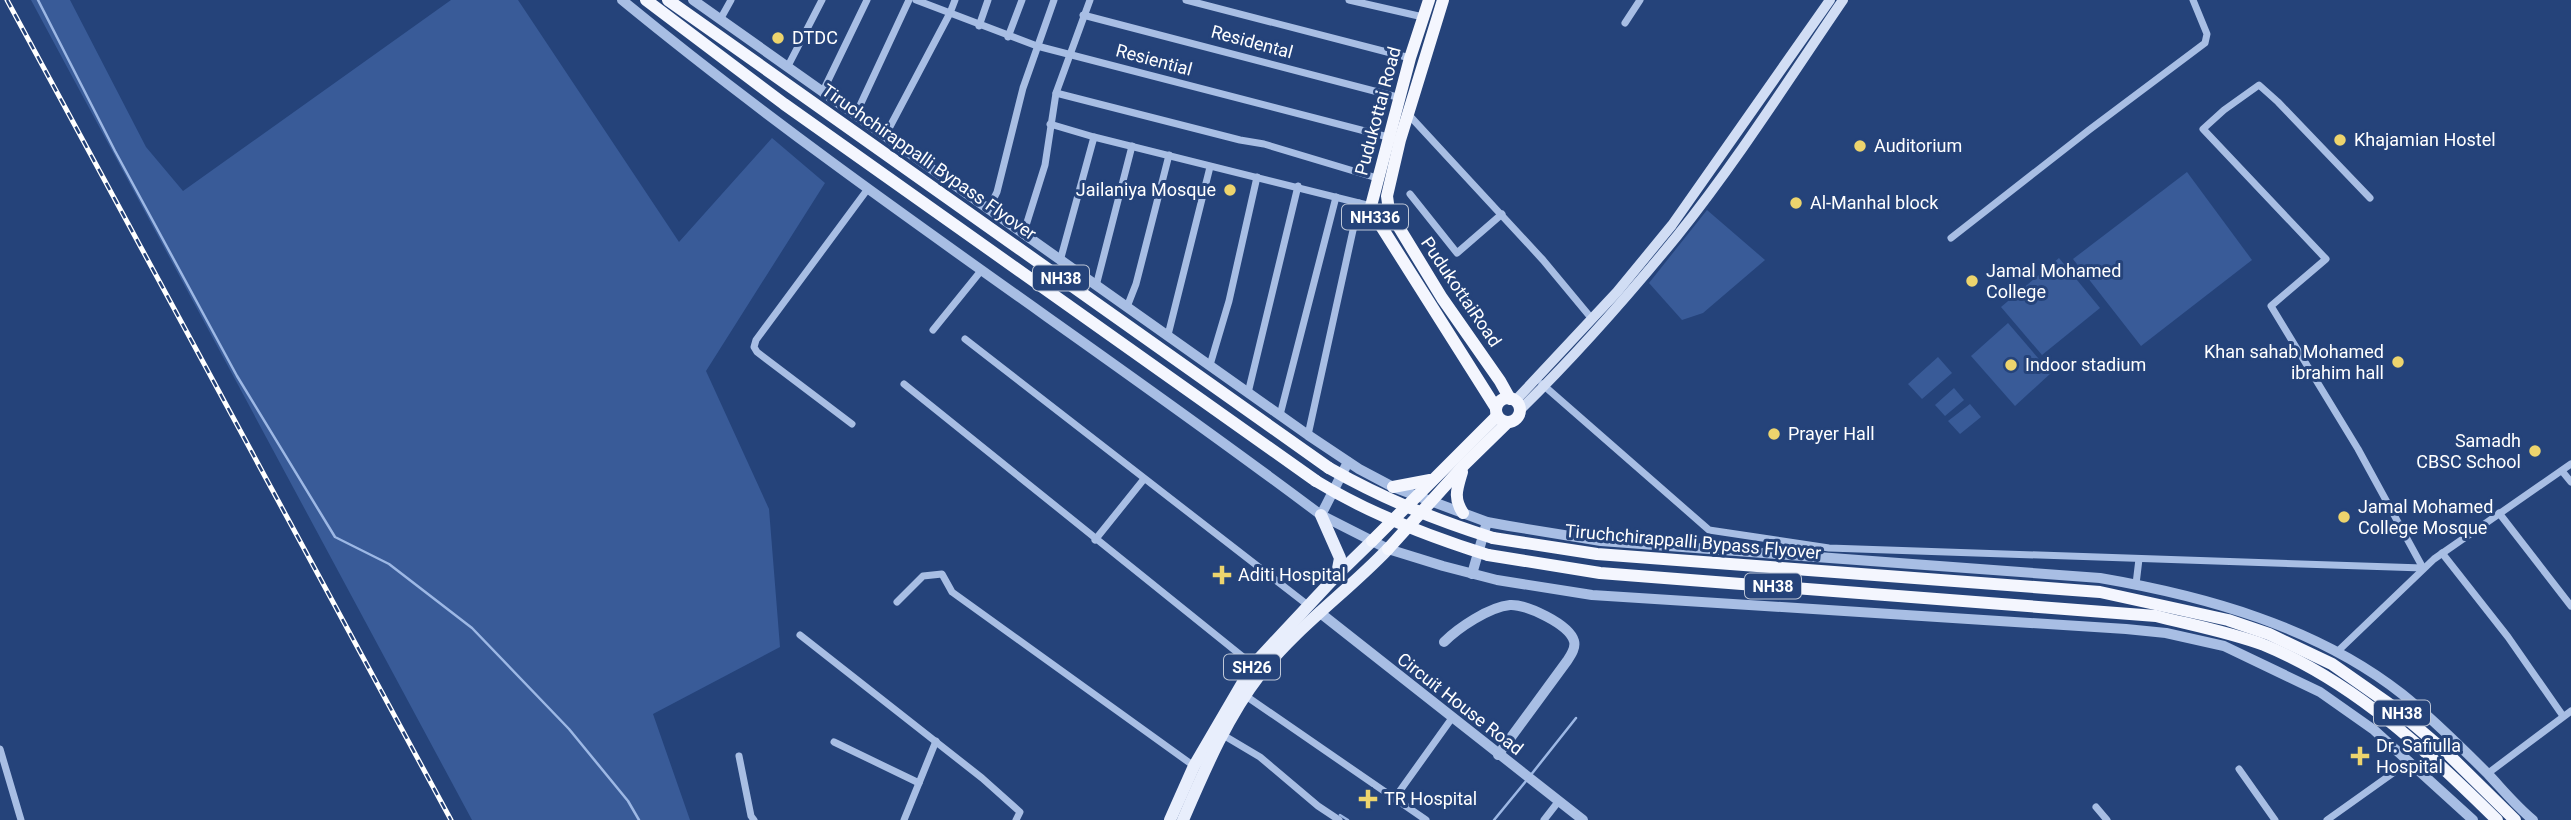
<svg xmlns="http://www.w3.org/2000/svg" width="2571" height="820" font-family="Roboto,sans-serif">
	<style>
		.green { fill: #395b98 }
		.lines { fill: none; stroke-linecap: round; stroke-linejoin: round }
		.stream { stroke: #9db8e5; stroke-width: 2.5 }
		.minor { stroke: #a8bee4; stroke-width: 7 }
		.tertiary { stroke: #a8bee4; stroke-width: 10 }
		.secondary { stroke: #d1ddf4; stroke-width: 10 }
		.primary { stroke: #e8eefc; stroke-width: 12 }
		.trunk { stroke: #f4f6fe; stroke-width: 12 }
		.rail-casing { stroke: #fff; stroke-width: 5 }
		.rail { stroke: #25437a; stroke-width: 2.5; stroke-dasharray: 8; stroke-linecap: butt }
		.trunk-bridge { stroke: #f4f6fe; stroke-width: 12 }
		.poi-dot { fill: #edd46d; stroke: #25437a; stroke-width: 2.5 }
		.labels { text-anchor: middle; stroke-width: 6; stroke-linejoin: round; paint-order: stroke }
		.shield { fill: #25437a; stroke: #bec7d7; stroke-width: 2 }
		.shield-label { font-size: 16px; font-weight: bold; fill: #fff }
		.poi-label { font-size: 18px; fill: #fff; stroke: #25437a; text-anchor: start }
		.street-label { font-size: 18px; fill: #fff; stroke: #25437a }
	</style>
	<rect width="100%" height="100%" fill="#25437a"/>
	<g class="green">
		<path d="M31,0H70L146,147L183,191L451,0H518L679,242L772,138L825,183L706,371L769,509L780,647L653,714L690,820H472Z"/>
		<path d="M2187,172L2252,260L2141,346L2073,259Z"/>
		<path d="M1707,210L1765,260L1703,313L1682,320L1649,283Z"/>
		<path d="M2059,258L2100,308L2042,355L2001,307Z"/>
		<path d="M2008,323L2051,373L2015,406L1971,356Z"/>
		<path d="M1938,357L1952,373L1922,399L1908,384Z"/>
		<path d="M1954,388L1964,400L1945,416L1935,405Z"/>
		<path d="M1970,404L1981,417L1960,434L1948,421Z"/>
	</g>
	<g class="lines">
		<g class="stream">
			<path d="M38,0L115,151L237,376L335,537L389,564L472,628L569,729L628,801L639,820"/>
			<path d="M1530,776L1576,718"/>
			<path d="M1340,815L1348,820"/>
			<path d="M1494,820L1526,781"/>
		</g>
		<g class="minor">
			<path d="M916,0L1037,46L1388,137"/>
			<path d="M1186,0L1410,58"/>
			<path d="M1349,0L1423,17"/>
			<path d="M1083,15L1401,98"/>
			<path d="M721,18L731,0"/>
			<path d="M1625,23L1640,0"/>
			<path d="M979,26L988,0"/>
			<path d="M1008,37L1022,0"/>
			<path d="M788,66L822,0"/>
			<path d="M823,91L867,0"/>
			<path d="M1056,93L1240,140L1264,144L1377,178"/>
			<path d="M856,114L909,0"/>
			<path d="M1408,114L1543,260L1592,319"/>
			<path d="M1050,124L1094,137"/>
			<path d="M885,136L950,13L955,0"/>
			<path d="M1410,194L1457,253L1502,214"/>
			<path d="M2370,198L2278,102L2259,85L2224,110L2203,129L2326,259L2271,306L2358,449L2423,568"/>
			<path d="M988,210L997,192L1023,88L1054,0"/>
			<path d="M1023,235L1045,165L1056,93L1090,0"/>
			<path d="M1951,238L2089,130L2205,43L2207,34L2193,0"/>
			<path d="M1060,261L1094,137L1371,206"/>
			<path d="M1096,286L1132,146"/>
			<path d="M1127,307L1136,284L1169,155"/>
			<path d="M933,330L980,272"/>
			<path d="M1168,335L1210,167"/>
			<path d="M965,339L1309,606"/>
			<path d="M1210,365L1229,301L1257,177"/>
			<path d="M904,384L1253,665"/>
			<path d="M1542,384L1709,530L1829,548L2423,568"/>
			<path d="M1248,393L1298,186"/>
			<path d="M1280,415L1336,197"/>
			<path d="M852,424L757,352L754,347L756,340L867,190"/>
			<path d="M1308,435L1359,203"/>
			<path d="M2562,471L2571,482"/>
			<path d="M2499,513L2571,606"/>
			<path d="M1095,540L1144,479"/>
			<path d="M2442,553L2508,637L2563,716"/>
			<path d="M2136,584L2139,559"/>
			<path d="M897,602L923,576L942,574L952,592L1194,766"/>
			<path d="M800,635L982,778L1020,812L1016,820"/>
			<path d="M2337,652L2434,559L2571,464"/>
			<path d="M1243,694L1426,820"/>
			<path d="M1223,735L1260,757L1318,806L1339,820"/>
			<path d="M834,742L919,783"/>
			<path d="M0,749L21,820"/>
			<path d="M739,756L751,816L754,820"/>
			<path d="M2239,769L2275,820"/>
			<path d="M2487,774L2571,711"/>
			<path d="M1394,799L1452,718"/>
			<path d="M2096,807L2107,820"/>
			<path d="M904,820L936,741"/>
			<path d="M1544,820L1558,802"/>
			<path d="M2327,820L2410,761"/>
		</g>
		<g class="tertiary">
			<path d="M622,0C846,184 1090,341 1321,515L1388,549L1443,566L1497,580L1592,595L2126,629L2166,633L2224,646L2320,692L2374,730L2473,820"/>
			<path d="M693,0L1308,435L1359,469L1393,487L1487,522L1509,526L1601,541L2100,578C2205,596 2317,627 2402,694C2432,718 2461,747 2488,774C2503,790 2516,806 2533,820"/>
			<path d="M1321,515L1348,462"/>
			<path d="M1472,574L1487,522"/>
			<path d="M1319,612L1583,820"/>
			<path d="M1444,642C1458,628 1489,607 1510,605C1526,604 1569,624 1574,641C1576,648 1571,655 1567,661L1498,755"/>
		</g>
		<g class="secondary">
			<path d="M1515,401L1617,292L1672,225L1830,0"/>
			<path d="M1520,410C1575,356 1628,296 1677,236C1737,161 1789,79 1843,0"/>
		</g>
		<g class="primary">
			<path d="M1321,515L1340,558L1337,574"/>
			<path d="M1170,820L1194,766L1253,665L1337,575L1372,541"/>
			<path d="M1183,820C1205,769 1227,717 1261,673C1298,626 1347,592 1388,549"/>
		</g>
		<g class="trunk">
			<path d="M646,0L784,104L1316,481"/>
			<path d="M668,0L1329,468"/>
			<path d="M1429,0L1410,58L1371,206L1374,215L1496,408"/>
			<path d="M1443,0L1400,140L1387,196L1389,211L1442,298L1500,381L1510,399"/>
			<circle cx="1508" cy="410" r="12"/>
			<path d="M1462,472C1457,489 1453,498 1463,513"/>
			<path d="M1393,487L1430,480"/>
			<path d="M1493,538L1597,554L2100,592L2228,620L2269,634L2332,664L2392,706L2446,752L2515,820"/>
			<path d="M1372,541L1497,416"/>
			<path d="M1388,549L1464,465L1508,422"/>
			<path d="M1488,555L1600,573L2156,616C2191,625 2229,632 2264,645C2356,683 2427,751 2497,820"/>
		</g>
		<g class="rail-casing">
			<path id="rail" d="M7,0L451,820"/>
		</g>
		<use href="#rail" class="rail"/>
		<g class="trunk-bridge">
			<path d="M1329,468C1384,499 1433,519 1493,538"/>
			<path d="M1316,481C1370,514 1427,536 1488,555"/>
		</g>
	</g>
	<g class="poi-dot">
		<circle cx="778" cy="38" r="7"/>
		<circle cx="2340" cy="140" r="7"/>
		<circle cx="1860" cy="146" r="7"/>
		<circle cx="1230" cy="190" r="7"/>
		<circle cx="1796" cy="203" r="7"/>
		<circle cx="1972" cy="281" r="7"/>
		<circle cx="2398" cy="362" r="7"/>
		<circle cx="2011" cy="365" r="7"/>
		<circle cx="1774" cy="434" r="7"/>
		<circle cx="2535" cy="451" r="7"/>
		<circle cx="2344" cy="517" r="7"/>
		<path d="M1218.5 564.5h7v7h7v7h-7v7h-7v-7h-7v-7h7z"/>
		<path d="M2356.5 745.5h7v7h7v7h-7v7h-7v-7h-7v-7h7z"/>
		<path d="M1364.5 788.5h7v7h7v7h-7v7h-7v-7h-7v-7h7z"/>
	</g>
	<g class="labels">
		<g class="shield">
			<rect x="1342" y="204.5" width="66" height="25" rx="5"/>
			<rect x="1033" y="265.5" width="56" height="25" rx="5"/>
			<rect x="1745" y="573.5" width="56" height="25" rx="5"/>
			<rect x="1224" y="654.5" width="56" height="25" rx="5"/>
			<rect x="2374" y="700.5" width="56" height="25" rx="5"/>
		</g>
		<g class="shield-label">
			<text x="1375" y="223">NH336</text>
			<text x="1061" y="284">NH38</text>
			<text x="1773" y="592">NH38</text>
			<text x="1252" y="673">SH26</text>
			<text x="2402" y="719">NH38</text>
		</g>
		<g class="poi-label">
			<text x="792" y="44">DTDC</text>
			<text x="2354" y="146">Khajamian Hostel</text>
			<text x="1874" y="152">Auditorium</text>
			<text x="1216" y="196" text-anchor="end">Jailaniya Mosque</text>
			<text x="1810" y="209">Al-Manhal block</text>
			<text x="1986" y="277">Jamal Mohamed<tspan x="1986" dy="21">College</tspan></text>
			<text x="2384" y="358" text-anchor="end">Khan sahab Mohamed<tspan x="2384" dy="21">ibrahim hall</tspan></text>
			<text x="2025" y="371">Indoor stadium</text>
			<text x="1788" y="440">Prayer Hall</text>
			<text x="2521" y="447" text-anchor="end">Samadh<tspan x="2521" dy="21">CBSC School</tspan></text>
			<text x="2358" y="513">Jamal Mohamed<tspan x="2358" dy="21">College Mosque</tspan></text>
			<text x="1238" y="581">Aditi Hospital</text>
			<text x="2376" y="752">Dr. Safiulla<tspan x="2376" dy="21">Hospital</tspan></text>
			<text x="1384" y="805">TR Hospital</text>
		</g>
		<g class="street-label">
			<text transform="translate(1252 42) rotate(15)" y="6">Residental</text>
			<text transform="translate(1154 60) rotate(15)" y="6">Resiential</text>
			<text transform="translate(1378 111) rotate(-75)" y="6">Pudukottai Road</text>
			<text transform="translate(929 162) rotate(35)" y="6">Tiruchchirappalli Bypass Flyover</text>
			<text transform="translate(1461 292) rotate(56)" y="6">PudukottaiRoad</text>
			<text transform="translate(1693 542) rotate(5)" y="6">Tiruchchirappalli Bypass Flyover</text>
			<text transform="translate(1460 704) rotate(38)" y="6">Circuit House Road</text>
		</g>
	</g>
</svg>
